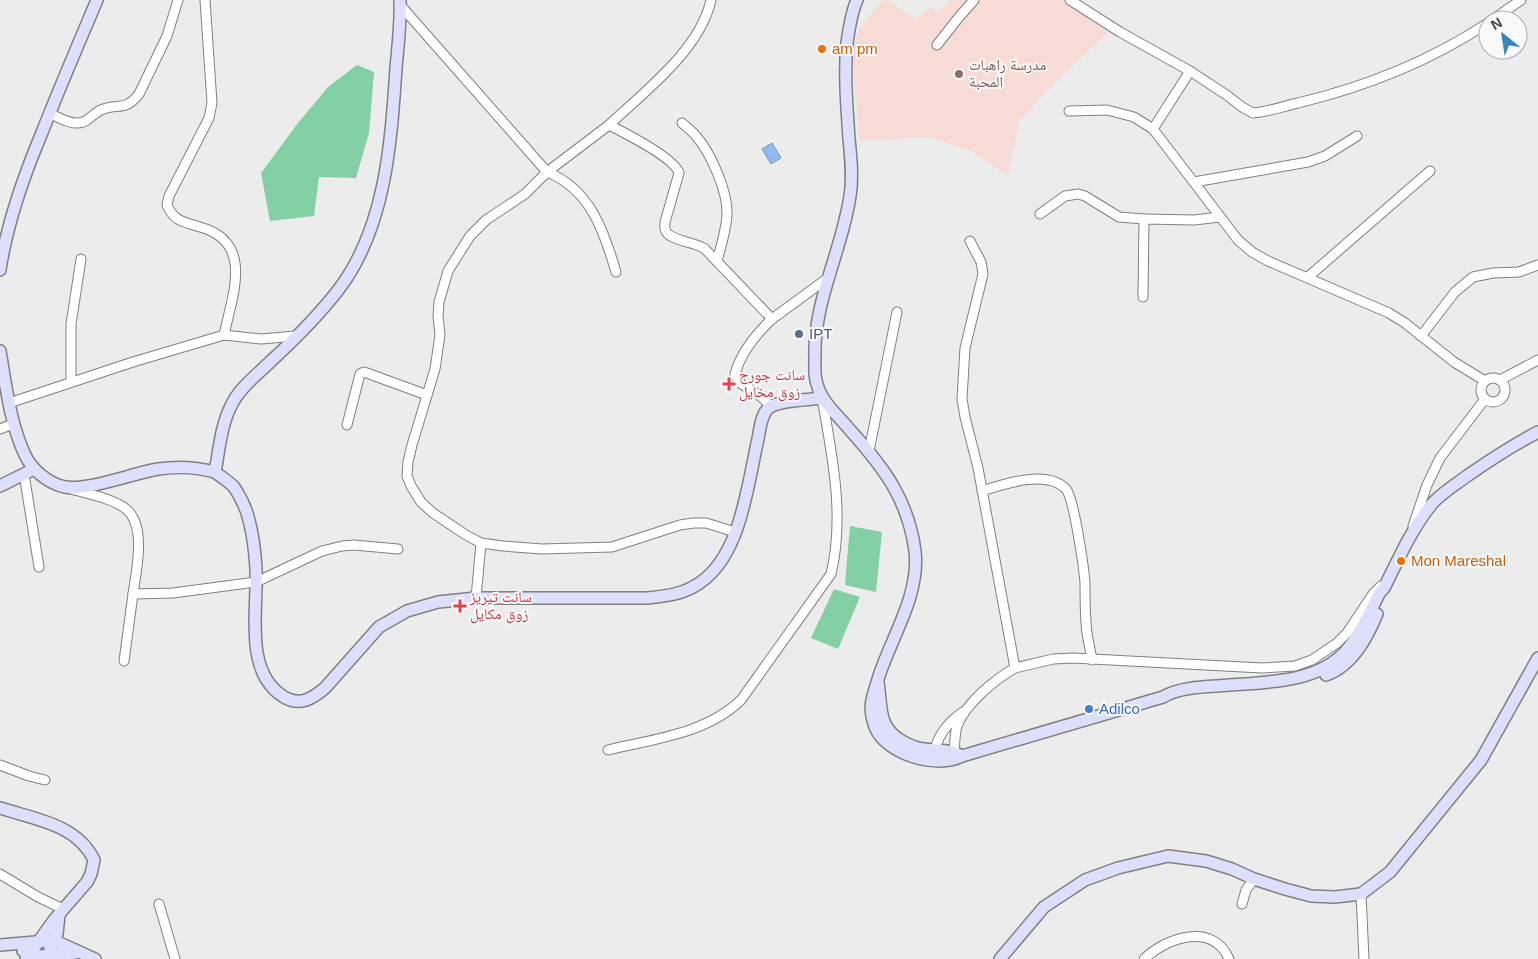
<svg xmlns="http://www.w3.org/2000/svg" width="1538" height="959" font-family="Helvetica,'Noto Naskh Arabic',sans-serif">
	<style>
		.industrial { fill: #f6dcd5 }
		.green { fill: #82d0a3 }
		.water { fill: #91bbf2; stroke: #7895bb }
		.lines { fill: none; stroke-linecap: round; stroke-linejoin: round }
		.street-casing { stroke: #808081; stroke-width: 11 }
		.secondary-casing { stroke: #808081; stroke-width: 14 }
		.street { stroke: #fff; stroke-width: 9 }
		.secondary { stroke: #dde0fc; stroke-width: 11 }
		.food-dot { fill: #e8710a; stroke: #f9f9fa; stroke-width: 2 }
		.education-dot { fill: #8d6e63; stroke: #f9f9fa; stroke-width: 2 }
		.service-dot { fill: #5c6f8a; stroke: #f9f9fa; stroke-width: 2 }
		.health-dot { fill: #e0444e; stroke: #f9f9fa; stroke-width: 2 }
		.shop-dot { fill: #3f7fe0; stroke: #f9f9fa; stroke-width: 2 }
		.labels { text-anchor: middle; stroke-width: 4; stroke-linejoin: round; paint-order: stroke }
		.food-label { font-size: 15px; fill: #c56008; stroke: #f9f9fa; text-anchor: start }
		.education-label { font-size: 15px; fill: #785e54; stroke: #f9f9fa; text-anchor: start }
		.service-label { font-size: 15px; fill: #4e5e75; stroke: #f9f9fa; text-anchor: start }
		.health-label { font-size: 15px; fill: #be3a42; stroke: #f9f9fa; text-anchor: start }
		.shop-label { font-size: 15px; fill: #366cbe; stroke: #f9f9fa; text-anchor: start }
	</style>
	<rect width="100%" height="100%" fill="#ececed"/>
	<path class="industrial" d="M883,0H888L916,20L930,7L937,12L952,0H1064L1108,32L1043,95L1019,122L1008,176L973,152L928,137L859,141L852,53L859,29Z"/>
	<g class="green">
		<path d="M357,65L374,72L369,133L356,178L319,177L314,216L270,221L261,173L298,123L328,87Z"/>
		<path d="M850,526L882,532L876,592L845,585Z"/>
		<path d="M834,589L860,597L838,649L811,638Z"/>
	</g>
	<path class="water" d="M772,143L781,158L771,164L762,149Z"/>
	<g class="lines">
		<g class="street-casing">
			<g id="street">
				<path d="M205,0L212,103L209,118L169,196L167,205C174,222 185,222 200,227C255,242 232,296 224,335"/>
				<path d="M1070,0L1120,32L1190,71L1228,96L1242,107L1253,113C1268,112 1284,106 1298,103C1365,87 1430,61 1488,23"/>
				<path d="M401,6L547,172L609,125C625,133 674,158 679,173L665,222C665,226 664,230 667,233C674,241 695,242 705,249L772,319L828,278"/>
				<path d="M1492,20L1521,0"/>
				<path d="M937,45L959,17L974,0"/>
				<path d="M1190,71L1153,129L1238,240L1252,252L1268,261L1389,313L1405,323L1454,362L1485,381"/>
				<path d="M1069,111L1107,110L1134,117L1153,129"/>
				<path d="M49,113C58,117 69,124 78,123C88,123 93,113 101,110C118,102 124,113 139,94L167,36L178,0"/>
				<path d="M682,123C687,127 692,131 696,136C711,153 728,192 727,215C726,231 721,246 717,261"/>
				<path d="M609,125C645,91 700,50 711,0"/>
				<path d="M1194,182L1308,162L1325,156L1357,136"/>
				<path d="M1040,214L1065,196L1078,194L1085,196L1119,217L1144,219"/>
				<path d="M616,272C604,231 590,189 547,172L525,194L486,220L470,236L448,271L439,302L438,316L440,335L435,369L412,445L408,462L407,476L411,486L421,502L433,513L466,535L481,543L503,546L542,549L612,547L680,525L694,523H706L735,532"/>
				<path d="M1308,277L1430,171"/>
				<path d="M1143,297L1144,219L1194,220L1220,217"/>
				<path d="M1421,336L1455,292L1473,277L1493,273L1519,272L1538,265"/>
				<circle cx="1493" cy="390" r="12"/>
				<path d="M1500,380L1538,360"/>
				<path d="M71,382V324L81,259"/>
				<path d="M9,403L133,362L224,335L261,339L296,336"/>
				<path d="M771,406L759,395L740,383L735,374C741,352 756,334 772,319"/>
				<path d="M347,425L360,374L364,372L427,395"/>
				<path d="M0,429L13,424"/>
				<path d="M869,451L897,312"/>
				<path d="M24,474L39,567"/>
				<path d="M71,489C88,494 112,498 126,509C147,526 136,572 133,594L173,593L256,582L322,551L342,546L354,545L398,549"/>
				<path d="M982,491C1004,484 1047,469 1066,489C1074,498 1084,569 1085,583C1085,596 1085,609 1086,622C1086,634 1090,647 1092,660"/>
				<path d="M1413,526L1427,485L1440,458L1485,399"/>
				<path d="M476,598L481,543"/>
				<path d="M124,661L133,594"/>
				<path d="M1015,668L1053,659L1073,658L1262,668L1295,666L1312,660L1337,643L1347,633L1373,594L1381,586"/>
				<path d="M608,750C653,739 706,734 741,700L831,574C845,516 832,455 822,398"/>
				<path d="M934,756C936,737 947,723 963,712"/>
				<path d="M954,758C955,747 954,736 957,726C966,703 994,680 1015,668L978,468L965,417L962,399L965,348L983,274L981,262L970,241"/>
				<path d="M0,765L29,776L45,780"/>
				<path d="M0,874L38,897L63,909"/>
				<path d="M1361,894L1364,959"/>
				<path d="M159,904L175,959"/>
				<path d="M1242,904L1246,890L1254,879"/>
				<path d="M1144,959C1167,937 1213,922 1229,959"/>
			</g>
		</g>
		<g class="secondary-casing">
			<g id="secondary">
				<path d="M857,0C851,13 849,29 847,43C844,75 847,107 849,139C851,158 853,178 850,196C842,251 813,302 815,358C815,367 814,376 817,384C822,403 838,415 850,430C884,468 908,499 915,551C920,595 892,636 879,676C873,697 867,705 875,727C886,755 938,769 962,756L1163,697C1178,688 1200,687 1218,686C1259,682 1316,685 1346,651C1361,634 1370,611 1380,592L1384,588C1398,560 1411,530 1431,505C1440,494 1455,485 1467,476C1490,460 1513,445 1538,432"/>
				<path d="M0,270C7,223 23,178 41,135C59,89 78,45 97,0"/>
				<path d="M0,351C6,386 10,423 25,455C32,470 49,484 65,487C87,491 134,473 158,469C178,466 196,467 215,472C219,451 221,425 231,406C239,388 257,375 271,361C295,339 319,315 339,289C386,227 391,142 396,68C398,46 401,22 400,0"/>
				<path d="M215,472C221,477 228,481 233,486C238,492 247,510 248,517C253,533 255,553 256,569C258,609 243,672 284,697C300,707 313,698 325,688L379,627L407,611L438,602L476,598H648C664,596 679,595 693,587C741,562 747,486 758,439C760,429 761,413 770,407C780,400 809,400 822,398"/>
				<path d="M0,486L34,469"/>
				<path d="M1326,675C1352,666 1367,638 1377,614"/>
				<path d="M878,682C882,706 877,727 902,741C909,745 916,748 924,749C937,751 950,749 962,756"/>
				<path d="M0,808C34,819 77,824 94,860L91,874L87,882L54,920L26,959"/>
				<path d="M0,945L47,941L62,944L95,959"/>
				<path d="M50,948L57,934L59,915"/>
				<path d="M23,951L39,956L76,953"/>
				<path d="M1000,959L1044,907L1085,880L1118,868L1168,856L1206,861L1232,869L1254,879L1285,889L1311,896L1335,897L1361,894L1390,872L1481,760L1538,658"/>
			</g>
		</g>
		<use href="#street" class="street"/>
		<use href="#secondary" class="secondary"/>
	</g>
	<g class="food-dot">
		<circle cx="822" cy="49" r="5"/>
		<circle cx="1401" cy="561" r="5"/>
	</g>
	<circle class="education-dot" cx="959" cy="74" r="5"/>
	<circle class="service-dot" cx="799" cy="334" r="5"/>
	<g class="health-dot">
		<path d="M726.5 376.5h5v5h5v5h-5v5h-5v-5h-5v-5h5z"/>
		<path d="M457.5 598.5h5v5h5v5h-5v5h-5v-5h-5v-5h5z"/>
	</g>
	<circle class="shop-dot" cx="1089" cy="709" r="5"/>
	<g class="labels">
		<g class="food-label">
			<text x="832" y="54">am pm</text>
			<text x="1411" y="566">Mon Mareshal</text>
		</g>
		<g class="education-label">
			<text x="969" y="70">مدرسة راهبات<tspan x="969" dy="17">المحبة</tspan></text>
		</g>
		<g class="service-label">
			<text x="809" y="339">IPT</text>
		</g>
		<g class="health-label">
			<text x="739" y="380">سانت جورج<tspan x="739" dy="17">زوق مخايل</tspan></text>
			<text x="470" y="602">سانت تيريز<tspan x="470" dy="17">زوق مكايل</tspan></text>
		</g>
		<g class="shop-label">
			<text x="1099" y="714">Adilco</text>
		</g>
	</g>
	<g transform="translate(1503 35) rotate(330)"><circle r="24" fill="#f9f9fa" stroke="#adadae"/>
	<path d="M0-4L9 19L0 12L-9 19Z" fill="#3587b8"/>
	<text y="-8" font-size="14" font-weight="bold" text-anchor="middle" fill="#3c3c3c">N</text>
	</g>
</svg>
